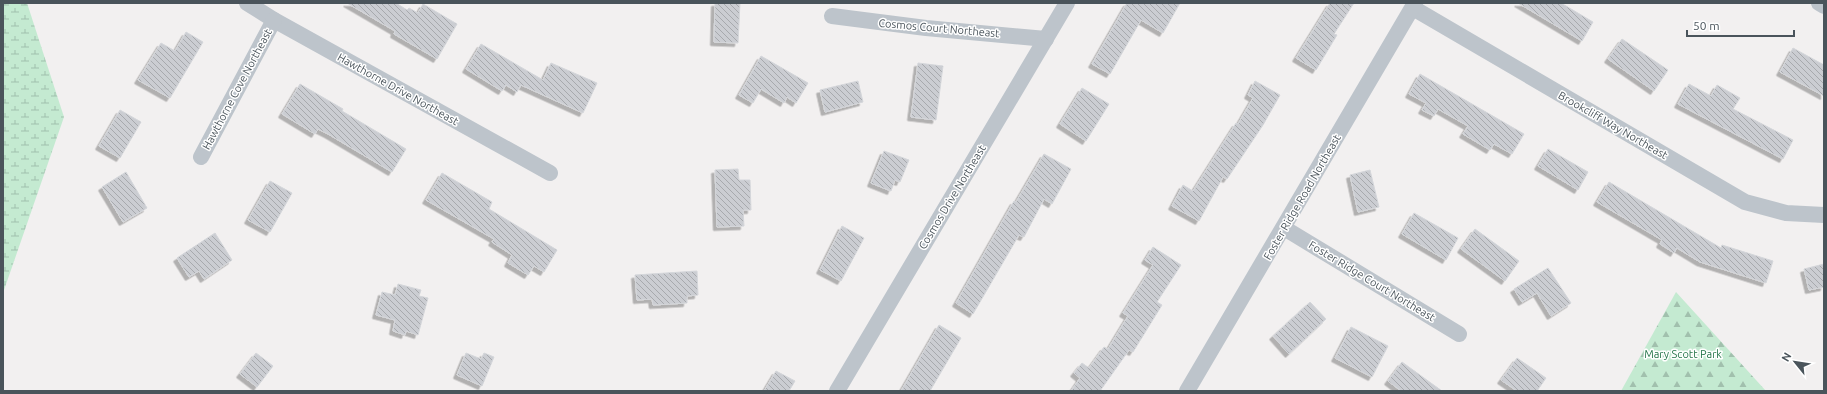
<svg xmlns="http://www.w3.org/2000/svg" width="1827" height="394" font-family="Ubuntu,sans-serif">
	<style>
		.forest { fill: url(#forest-firs) }
		.wetland { fill: url(#wetland-marsh) }
		.building { fill: url(#building-back-hatch); stroke: #d4d6da; filter: url(#shadow) }
		.lines { fill: none; stroke-linecap: round; stroke-linejoin: round }
		.street { stroke: #bdc4cb; stroke-width: 16 }
		.labels { text-anchor: middle; stroke-width: 3; stroke-linejoin: round; paint-order: stroke }
		.street-label { font-size: 11px; fill: #4a545b; stroke: #fff }
		.park-label { font-size: 11px; fill: #237448; stroke: #fff }
	</style>
	<defs>
		<pattern id="forest-firs" width="22" height="20" patternUnits="userSpaceOnUse"><rect width="22" height="20" fill="#c4ead1"/><path d="M5 1l3.5 6h-7zM16 11l3.5 6h-7z" fill="#a1c0ad"/></pattern>
		<pattern id="wetland-marsh" width="20" height="14" patternUnits="userSpaceOnUse"><rect width="20" height="14" fill="#c4ead1"/><path d="M1 5h8M5 5V1M11 12h8M15 12V8" fill="none" stroke="#a1c0ad"/></pattern>
		<pattern id="building-back-hatch" width="6" height="6" patternUnits="userSpaceOnUse"><rect width="6" height="6" fill="#cbcdd2"/><path d="M-1 5l2 2M0 0l6 6M5-1l2 2" fill="none" stroke="#a7a9ad"/></pattern>
		<filter id="shadow"><feDropShadow dx="-3.5" dy="3.5" stdDeviation="0" flood-color="#0004"/></filter>
	</defs>
	<rect width="100%" height="100%" fill="#f2f0f0"/>
	<path class="forest" d="M1676,292L1766,391H1621Z"/>
	<path class="wetland" d="M3,3H27L64,117L3,293Z"/>
	<g class="building">
		<path d="M347,3H396L407,10L409,8L418,13L423,4L457,24L437,59L394,34L395,31Z"/>
		<path d="M715,3H740L738,43L714,42Z"/>
		<path d="M1127,3H1180L1163,33L1141,20L1110,74L1092,64Z"/>
		<path d="M1330,3H1354L1334,34L1337,35L1316,70L1296,58Z"/>
		<path d="M1518,3H1561L1593,22L1582,41Z"/>
		<path d="M186,32L203,42L170,98L138,80L161,43L175,51Z"/>
		<path d="M1622,39L1668,70L1654,91L1608,59Z"/>
		<path d="M481,44L543,80L551,63L597,83L583,113L521,85L517,92L506,85L502,91L466,69Z"/>
		<path d="M1793,48L1824,65V96L1780,72Z"/>
		<path d="M761,56L808,83L796,103L787,97L784,103L761,89L753,103L739,95Z"/>
		<path d="M918,63L943,66L936,120L911,117Z"/>
		<path d="M1420,74L1524,134L1512,154L1494,144L1490,150L1463,134L1468,126L1438,109L1434,116L1422,110L1426,103L1409,94Z"/>
		<path d="M858,81L863,102L825,112L820,90Z"/>
		<path d="M1255,81L1280,95L1263,125L1227,179L1223,177L1199,221L1172,206L1183,185L1193,191L1236,123L1238,124L1253,98L1248,95Z"/>
		<path d="M300,84L343,109L342,111L406,149L392,172L328,134L318,129L315,134L282,114Z"/>
		<path d="M1689,84L1711,96L1717,85L1740,98L1733,109L1793,140L1783,159L1678,104Z"/>
		<path d="M1082,88L1109,104L1086,141L1060,124Z"/>
		<path d="M120,110L141,122L120,158L99,146Z"/>
		<path d="M1548,149L1588,172L1578,190L1538,166Z"/>
		<path d="M884,151L909,160L900,182L895,180L891,191L871,183Z"/>
		<path d="M1044,154L1071,169L1052,204L1044,199L1024,237L1019,235L973,314L956,303L1014,201L1016,202Z"/>
		<path d="M738,169L739,180H750L751,210H743L744,226L717,227L715,170Z"/>
		<path d="M1370,170L1379,207L1358,212L1350,175Z"/>
		<path d="M126,172L147,208L123,222L102,187Z"/>
		<path d="M442,173L492,202L489,209L557,250L544,272L534,266L528,275L508,263L512,255L492,242L494,239L426,200Z"/>
		<path d="M270,181L292,193L270,232L248,220Z"/>
		<path d="M1609,182L1721,248L1722,245L1773,261L1766,283L1700,262L1677,248L1674,253L1660,244L1662,240L1597,202Z"/>
		<path d="M1414,213L1458,238L1446,260L1402,234Z"/>
		<path d="M842,226L864,238L841,281L820,270Z"/>
		<path d="M1475,229L1519,261L1505,281L1461,249Z"/>
		<path d="M215,233L232,260L204,279L199,271L189,277L177,258Z"/>
		<path d="M1153,247L1181,265L1157,302L1162,305L1133,352L1129,350L1100,391H1071L1080,378L1074,373L1082,363L1089,368L1104,347L1108,349L1128,316L1123,313L1153,265L1145,260Z"/>
		<path d="M1824,264V287L1809,290L1804,269Z"/>
		<path d="M1548,268L1571,303L1551,316L1537,293L1522,302L1514,289Z"/>
		<path d="M697,271L698,295L687,296V303L653,305L652,299L637,300L635,275Z"/>
		<path d="M398,284L421,290L419,296L428,298L418,335L406,331L405,335L393,331L395,320L376,315L382,292L395,295Z"/>
		<path d="M1310,302L1326,319L1289,354L1273,336Z"/>
		<path d="M939,325L961,338L930,391H901Z"/>
		<path d="M1351,327L1388,346L1372,377L1335,358Z"/>
		<path d="M256,353L273,366L257,387L240,374Z"/>
		<path d="M466,353L481,359L484,353L494,357L482,386L457,375Z"/>
		<path d="M1517,358L1546,378L1537,391H1517L1501,380Z"/>
		<path d="M1402,362L1442,391H1401L1388,381Z"/>
		<path d="M776,371L795,381L789,391H764Z"/>
	</g>
	<g class="lines">
		<g class="street">
			<path d="M247,3L274,20L550,173"/>
			<path d="M1819,3L1824,6"/>
			<path d="M1413,8L1745,202L1786,213L1824,215"/>
			<path d="M832,16L926,28L1046,39"/>
			<path d="M201,157L274,20"/>
			<path d="M1284,228L1459,334"/>
			<path d="M837,391L1067,3"/>
			<path d="M1187,391L1415,3"/>
		</g>
	</g>
	<g class="labels">
		<g class="street-label">
			<text transform="translate(939 28) rotate(5)" y="4">Cosmos Court Northeast</text>
			<text transform="translate(237 89) rotate(-62)" y="4">Hawthorne Cove Northeast</text>
			<text transform="translate(398 89) rotate(29)" y="4">Hawthorne Drive Northeast</text>
			<text transform="translate(1613 125) rotate(30)" y="4">Brookcliff Way Northeast</text>
			<text transform="translate(952 197) rotate(-59)" y="4">Cosmos Drive Northeast</text>
			<text transform="translate(1302 197) rotate(-60)" y="4">Foster Ridge Road Northeast</text>
			<text transform="translate(1372 281) rotate(31)" y="4">Foster Ridge Court Northeast</text>
		</g>
		<g class="park-label">
			<text x="1683" y="358">Mary Scott Park</text>
		</g>
	</g>
	<rect width="1827" height="394" fill="none" stroke="#4a545b" stroke-width="8"/>
	<g transform="translate(1795 362) rotate(300)" stroke="#ffffff" stroke-width="3" paint-order="stroke">
	<path d="M0-3L7 15L0 10L-7 15Z" fill="#4a545b"/>
	<text y="-6" font-size="11" font-weight="bold" text-anchor="middle" fill="#4a545b">N</text>
	</g>
	<path d="M1687 30v6h107v-6" fill="none" stroke="#4a545b" stroke-width="2"/>
	<text x="1693" y="30" font-size="12" fill="#4a545b" stroke="#ffffff" stroke-width="3" paint-order="stroke">50 m</text>
</svg>
